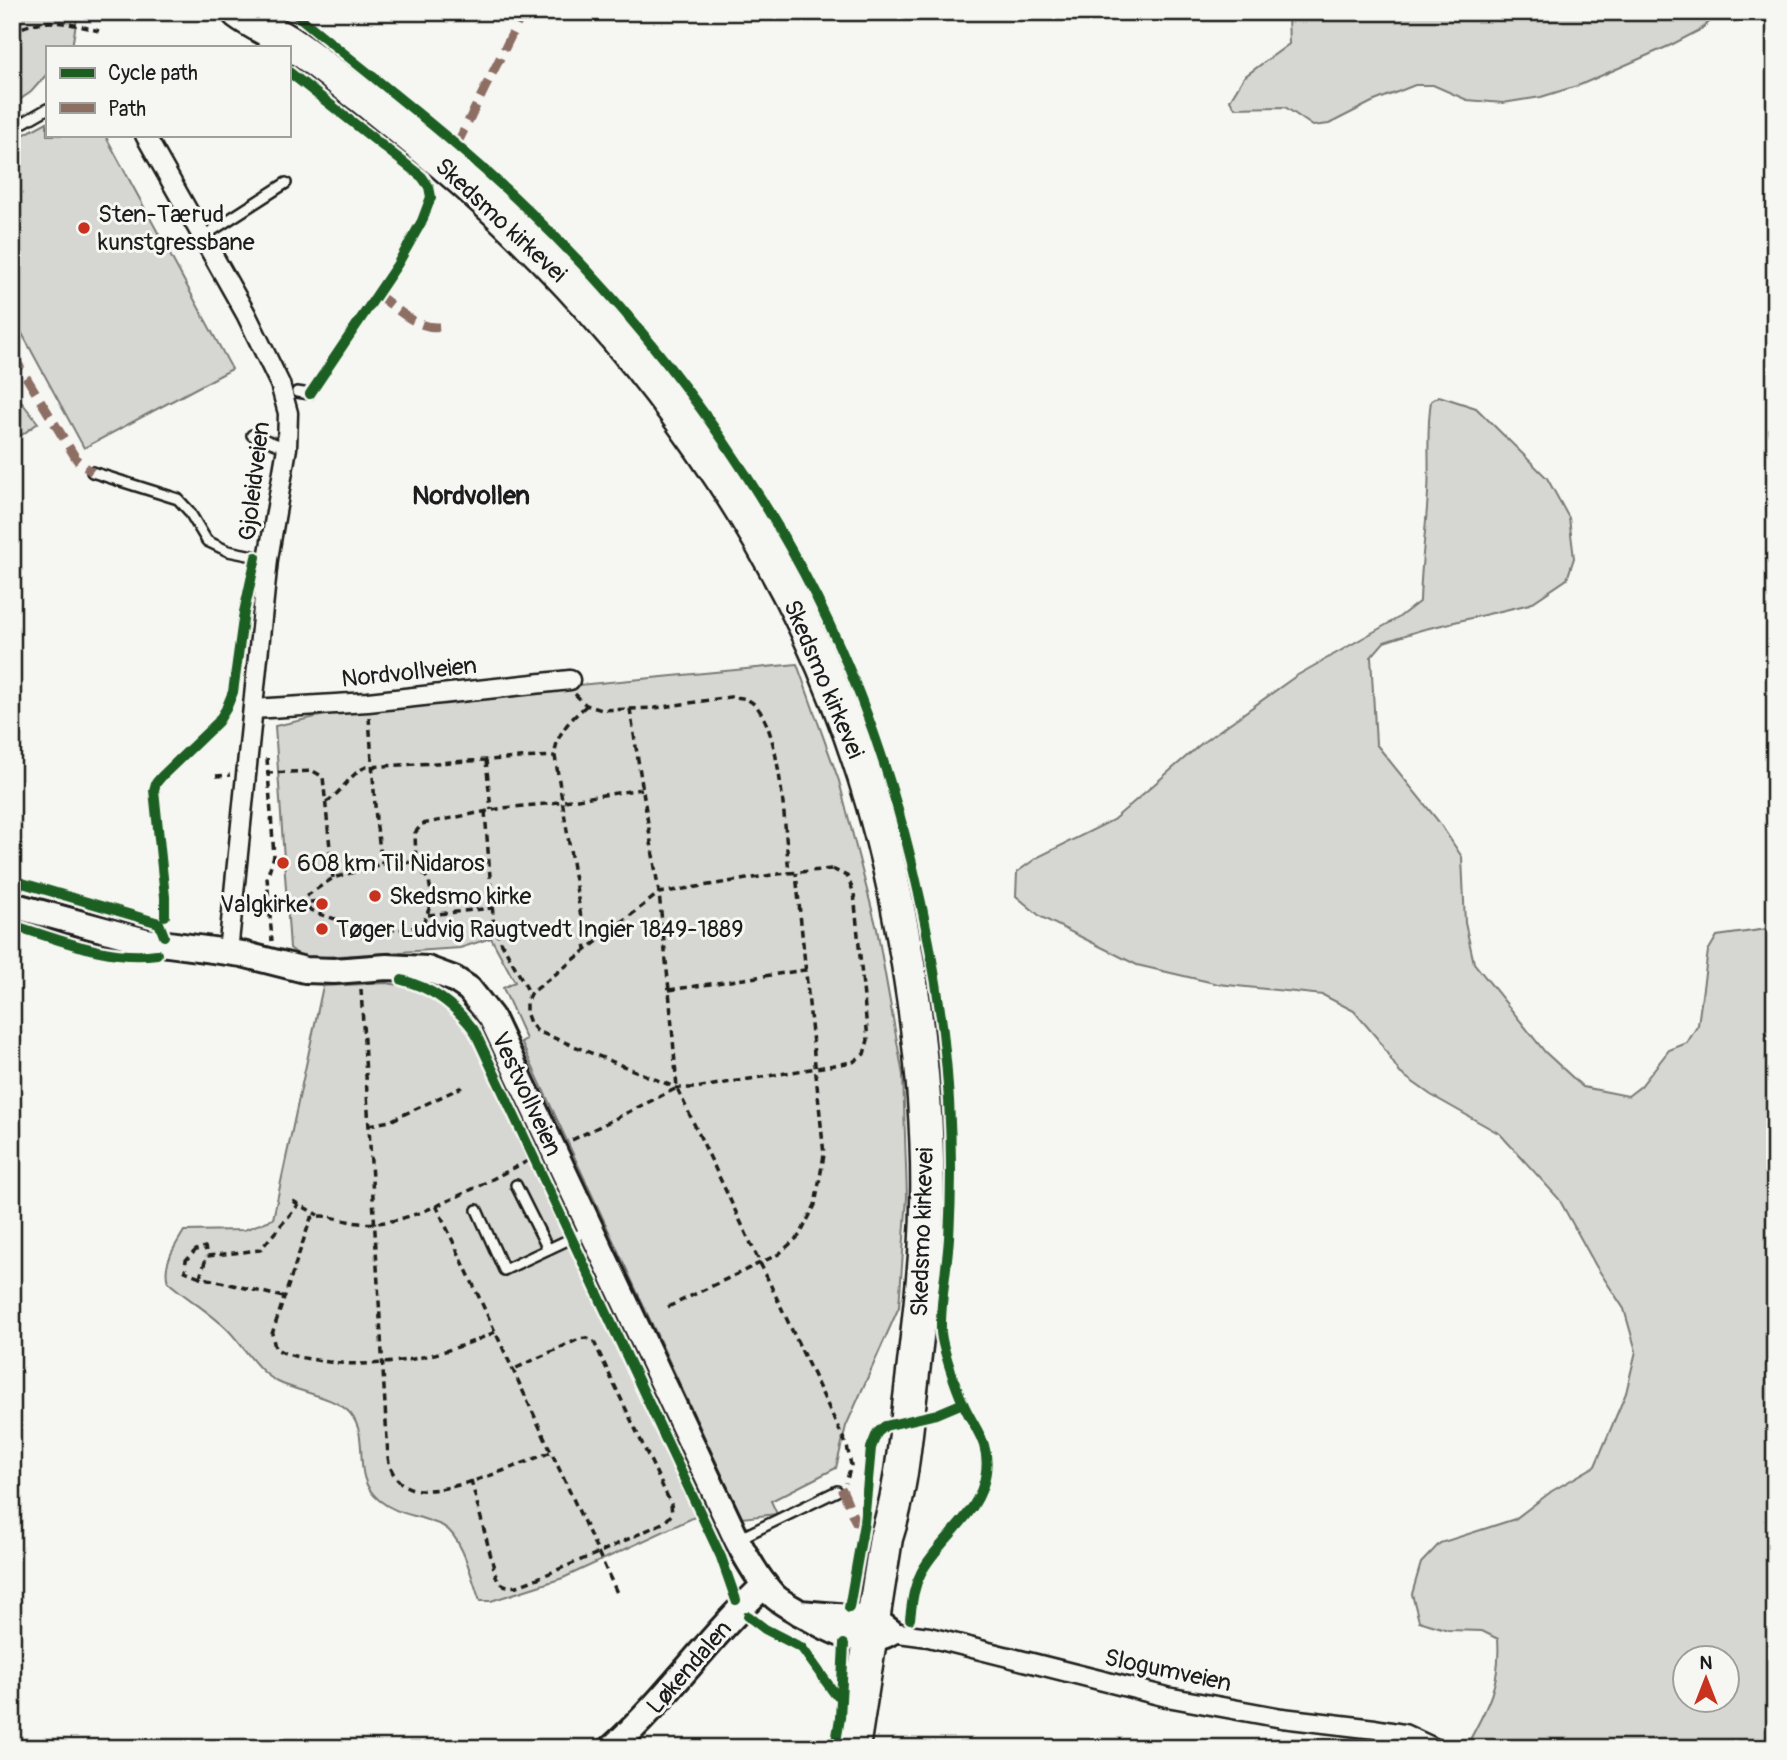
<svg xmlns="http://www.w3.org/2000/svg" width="1787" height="1760" font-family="Pangolin,sans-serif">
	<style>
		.green { fill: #d6d6d2; stroke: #797977; stroke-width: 2; fill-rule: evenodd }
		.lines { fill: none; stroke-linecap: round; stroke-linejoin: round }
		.lane-casing { stroke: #1c1c1c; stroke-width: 14 }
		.street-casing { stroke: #1c1c1c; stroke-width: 23 }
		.secondary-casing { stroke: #1c1c1c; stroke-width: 30 }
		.highway-casing { stroke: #1c1c1c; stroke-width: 37 }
		.path { stroke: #1c1c1c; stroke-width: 3.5; stroke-dasharray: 7 5; stroke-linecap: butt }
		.lane { stroke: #f6f6f2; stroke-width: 9 }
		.street { stroke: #f6f6f2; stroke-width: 18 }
		.secondary { stroke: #f6f6f2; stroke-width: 24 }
		.highway { stroke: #f6f6f2; stroke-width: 32 }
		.quiet { stroke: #8d6e63; stroke-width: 9; stroke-dasharray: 18 9; stroke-linecap: butt }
		.cycleway-casing { stroke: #f6f6f2; stroke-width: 15 }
		.cycleway { stroke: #1b5e20; stroke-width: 10 }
		.poi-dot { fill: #c8321e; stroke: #f6f6f2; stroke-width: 2.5 }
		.labels { text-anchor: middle; stroke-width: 6; stroke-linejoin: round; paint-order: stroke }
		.poi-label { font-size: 24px; fill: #1c1c1c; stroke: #f6f6f2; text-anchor: start }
		.street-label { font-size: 24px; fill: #1c1c1c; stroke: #f6f6f2 }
		.neighbourhood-label { font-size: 26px; font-weight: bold; fill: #1c1c1c; stroke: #f6f6f2 }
	</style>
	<rect width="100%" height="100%" fill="#f6f6f2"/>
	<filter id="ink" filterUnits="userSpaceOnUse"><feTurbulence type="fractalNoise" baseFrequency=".0143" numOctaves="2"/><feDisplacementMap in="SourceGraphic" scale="14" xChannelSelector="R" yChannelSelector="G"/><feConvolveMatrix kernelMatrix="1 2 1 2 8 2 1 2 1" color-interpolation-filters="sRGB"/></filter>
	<g filter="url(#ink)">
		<g class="green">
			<path d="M12,12H78L72,47H47V74L31,92L12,105Z"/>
			<path d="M1294,12H1721L1700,30L1671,45L1580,85L1541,97L1503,103L1467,100L1433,85H1415L1372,102L1329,124L1313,126L1285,107L1235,108L1230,100L1244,77L1289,44L1288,15Z"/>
			<path d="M47,122V135H105L232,369L84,448L12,315V141Z"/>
			<path d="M12,390L38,423L12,442Z"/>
			<path d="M1439,396L1476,408L1547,478L1569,518L1574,558L1567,579L1530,604L1421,630L1384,642L1371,657L1376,744L1439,822L1462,857L1465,923L1474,963L1545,1052L1583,1087L1628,1096L1641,1086L1669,1050L1687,1043L1698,1025L1708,951L1717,936L1775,928V1748H1433L1437,1745L1468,1743C1488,1707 1501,1682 1498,1639L1482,1631L1448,1630L1419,1621L1412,1594L1421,1563L1440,1543L1515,1519L1552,1491L1595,1466L1626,1393L1636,1351L1624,1309L1596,1266L1559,1199L1500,1134L1431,1095L1400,1073L1377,1038L1354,1011L1323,995L1218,984L1137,965L1041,917L1016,896L1017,872L1038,857L1113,820L1202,743L1296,676L1398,618L1420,601C1421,564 1426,529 1428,493C1430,462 1426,431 1431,401ZM1686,1658H1728V1700H1686Z"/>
			<path d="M797,664L839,781L877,929L903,1075L907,1197L899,1307L846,1426L836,1468L771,1501L777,1514L742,1518L521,1042L526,1039L503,988L515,982L491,938L460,948L310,958L301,957L290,948L275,726L370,705Z"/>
			<path d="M386,983C425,987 453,1006 474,1039L697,1516L563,1578L491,1601H480C472,1580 463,1537 443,1526C435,1522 426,1520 418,1517C404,1513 391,1510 379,1500C349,1475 372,1440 350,1413C336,1397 298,1392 278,1382C256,1371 243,1344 226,1328C208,1311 186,1298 168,1282C162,1264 175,1246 184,1231L244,1230L273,1219L323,986Z"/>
		</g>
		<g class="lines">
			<g class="lane-casing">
				<g id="lane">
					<path d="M12,129L47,109"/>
					<path d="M202,237L286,183"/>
					<path d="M297,392L310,394"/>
					<path d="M252,435L287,448"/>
					<path d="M92,472L178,499L189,511L207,541L228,551L268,559"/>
					<path d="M516,1185L548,1249"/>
					<path d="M477,1210L504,1270L589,1230"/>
					<path d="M738,1539L837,1491"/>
				</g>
			</g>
			<g class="street-casing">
				<g id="street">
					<path d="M145,135L246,314L280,384L288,413L287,448L268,559L228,952"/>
					<path d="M253,709L368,702L570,680"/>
					<path d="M891,1632L929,1637L1167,1697L1282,1718L1375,1729L1404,1734L1434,1748"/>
				</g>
			</g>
			<g class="secondary-casing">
				<g id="secondary">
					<path d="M12,905L146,941L242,954L305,970L334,971L387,967L427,969L454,979L469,989L491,1017L737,1540C747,1559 758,1579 773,1595C781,1603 791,1607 800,1613C828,1628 860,1651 891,1632L874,1619L800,1613"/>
					<path d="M612,1748C668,1698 710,1635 765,1585"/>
				</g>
			</g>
			<g class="highway-casing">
				<path id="highway" d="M238,12C255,25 274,32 292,44C316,60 339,80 363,98C414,139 465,180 512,226C650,360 768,523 838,703C875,796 899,897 913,997C925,1082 931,1169 925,1255C921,1306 915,1356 909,1407C904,1452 900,1495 886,1538L853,1748"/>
			</g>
			<g class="path">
				<path d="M12,33C41,15 69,23 99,31"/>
				<path d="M575,694L586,705L602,710L655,708L730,697C740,697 748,698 755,705C782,732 785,834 789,873"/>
				<path d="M586,706C571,719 555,734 555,756L586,949"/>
				<path d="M630,709L659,893L669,990L677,1088L847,1446L851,1465L846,1483"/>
				<path d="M369,717L376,820L382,864"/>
				<path d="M267,758L274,856L267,877L272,941"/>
				<path d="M486,760L491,810"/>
				<path d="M266,773L313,771L323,777L333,878"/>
				<path d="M216,776L230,775"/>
				<path d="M326,802C342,793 349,774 366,767L555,756"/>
				<path d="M485,811L494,929L530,994"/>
				<path d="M832,869L847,876L854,893L868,1040L864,1054L853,1062L695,1088H677L537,1031L530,1023L526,1012V1003L530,994L659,893L778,874Z"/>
				<path d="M249,902L269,904L296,903L319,914L375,931L408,929L423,924L429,909L431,892L429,881L416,862L415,833L422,824L503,808L545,804L642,789"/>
				<path d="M296,903L333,878L382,864L416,862"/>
				<path d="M298,903L322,901"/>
				<path d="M428,915L492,908"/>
				<path d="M361,989L388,1457C390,1472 398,1485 413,1489C444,1497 521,1464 551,1452"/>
				<path d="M669,990L805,970"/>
				<path d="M369,1125L390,1121L462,1087"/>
				<path d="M572,1140L677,1088"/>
				<path d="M293,1201L318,1215"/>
				<path d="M436,1205L618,1595"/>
				<path d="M200,1277L185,1271L186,1260L196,1250L205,1247L207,1256"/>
				<path d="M283,1297L200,1277L207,1256L260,1250L299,1204"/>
				<path d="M668,1307L779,1254L800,1235L815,1205L824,1155L796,873"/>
				<path d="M495,1332C438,1358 379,1371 316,1360C303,1358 287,1356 275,1348L272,1334L311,1218C325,1212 344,1222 359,1223C369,1224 380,1223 391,1221C433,1213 494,1177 534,1158"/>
				<path d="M471,1480L496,1576C501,1587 510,1588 521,1585L598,1553L665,1522L672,1514L671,1504L594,1342L586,1338L579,1339L512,1370"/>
			</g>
			<use href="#lane" class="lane"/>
			<use href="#street" class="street"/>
			<use href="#secondary" class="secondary"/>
			<use href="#highway" class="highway"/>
			<g class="quiet">
				<path d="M456,146L523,12"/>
				<path d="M377,294C398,309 418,332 446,326"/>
				<path d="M12,354L77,460L92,472"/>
				<path d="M841,1488C848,1500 850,1512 856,1522L864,1523"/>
			</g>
			<g class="cycleway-casing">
				<g id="cycleway">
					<path d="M293,12C373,78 456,140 530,212C665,341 793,521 860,696C901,801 929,921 943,1032C951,1100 953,1170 949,1238C947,1269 940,1301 941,1332C942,1347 956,1388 963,1403C974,1429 990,1441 986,1472C981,1515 939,1538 921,1573C913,1588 912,1603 910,1619"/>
					<path d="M289,72L422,177L429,187L431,197L422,221L397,265L310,394"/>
					<path d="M12,880L159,923L164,936"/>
					<path d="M165,916V897L154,790L156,783L162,776L218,722L226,709L233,692L244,612L256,557"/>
					<path d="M12,925C58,939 108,961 157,954"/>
					<path d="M402,980C433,988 455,1005 474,1030L721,1557L736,1600"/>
					<path d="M849,1608L864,1523L871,1448L877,1433L885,1426L937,1414L963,1403"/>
					<path d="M748,1616L765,1629L802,1648L835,1694L841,1696"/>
					<path d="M835,1748L840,1718L844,1644"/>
				</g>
			</g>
			<use href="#cycleway" class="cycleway"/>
		</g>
	</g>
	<g class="poi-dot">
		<circle cx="84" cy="228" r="7"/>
		<circle cx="283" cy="863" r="7"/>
		<circle cx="375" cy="896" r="7"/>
		<circle cx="322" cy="904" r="7"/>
		<circle cx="322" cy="929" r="7"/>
	</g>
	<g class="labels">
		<g class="poi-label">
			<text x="98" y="222">Sten-Tærud<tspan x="98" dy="28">kunstgressbane</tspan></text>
			<text x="297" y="871">608 km Til Nidaros</text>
			<text x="389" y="904">Skedsmo kirke</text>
			<text x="308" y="912" text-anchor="end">Valgkirke</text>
			<text x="336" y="937">Tøger Ludvig Raugtvedt Ingier 1849-1889</text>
		</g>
		<g class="street-label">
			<text transform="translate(501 220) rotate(43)" y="8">Skedsmo kirkevei</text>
			<text transform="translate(254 481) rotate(-83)" y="8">Gjoleidveien</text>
			<text transform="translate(409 672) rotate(-6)" y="8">Nordvollveien</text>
			<text transform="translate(824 679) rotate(67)" y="8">Skedsmo kirkevei</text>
			<text transform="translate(527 1094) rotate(65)" y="8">Vestvollveien</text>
			<text transform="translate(922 1232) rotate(-88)" y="8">Skedsmo kirkevei</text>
			<text transform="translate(689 1667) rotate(-49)" y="8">Løkendalen</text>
			<text transform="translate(1168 1670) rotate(12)" y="8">Slogumveien</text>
		</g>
		<g class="neighbourhood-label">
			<text x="471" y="504">Nordvollen</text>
		</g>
	</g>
	<rect width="1787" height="1760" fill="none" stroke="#f6f6f2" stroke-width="42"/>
	<rect x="21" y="21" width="1745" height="1718" fill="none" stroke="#1c1c1c" stroke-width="2.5" filter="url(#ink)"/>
	<rect x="46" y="46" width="245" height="91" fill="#f6f6f2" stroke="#9f9f9c" stroke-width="2"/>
	<rect x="60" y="68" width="35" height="10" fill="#1b5e20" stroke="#9f9f9c" stroke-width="2"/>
	<text x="108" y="80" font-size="21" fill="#1c1c1c">Cycle path</text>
	<rect x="60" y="103" width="35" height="10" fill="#8d6e63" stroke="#9f9f9c" stroke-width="2"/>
	<text x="108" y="116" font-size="21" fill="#1c1c1c">Path</text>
	<g transform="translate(1706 1679)"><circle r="33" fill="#f6f6f2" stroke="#9f9f9c" stroke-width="2"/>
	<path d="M0-5L12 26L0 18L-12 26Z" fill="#c8321e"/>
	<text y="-10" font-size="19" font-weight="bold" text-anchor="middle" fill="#1c1c1c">N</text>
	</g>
</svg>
